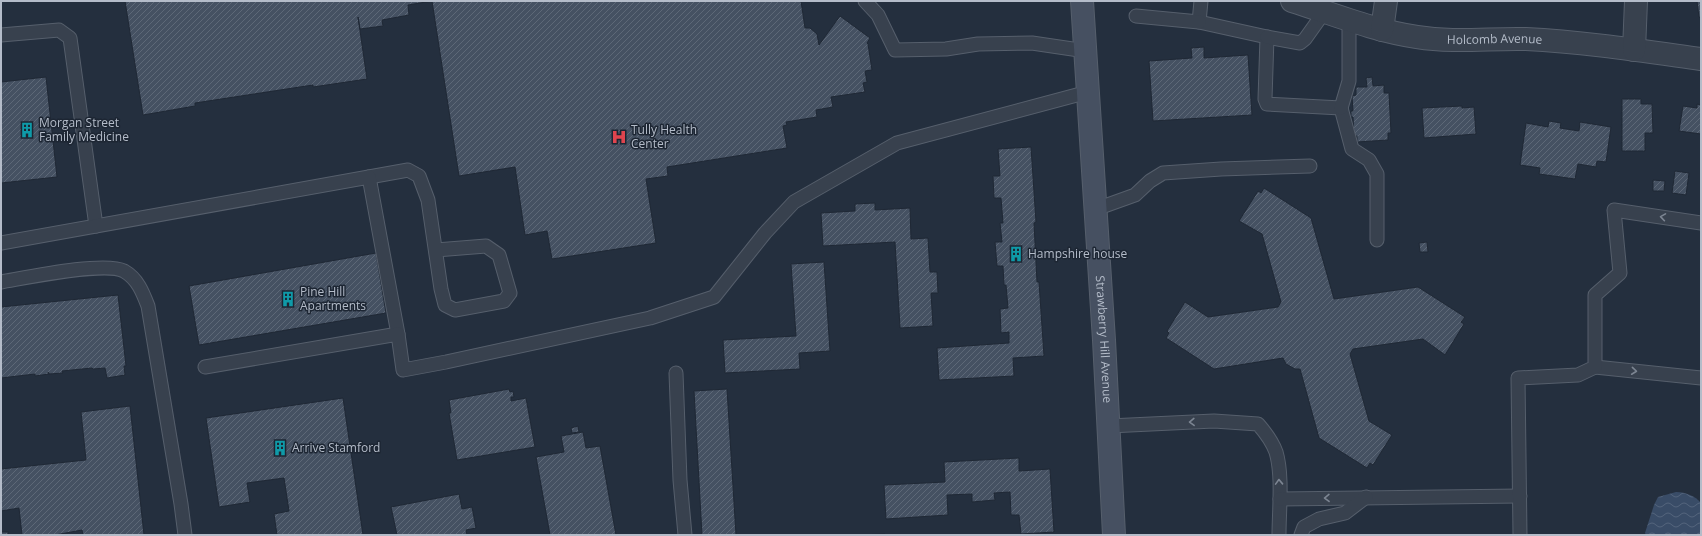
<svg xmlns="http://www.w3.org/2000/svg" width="1702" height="536" font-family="'Open Sans',sans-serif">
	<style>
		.water { fill: url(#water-waves) }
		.building { fill: url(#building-hatch); stroke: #1f2835 }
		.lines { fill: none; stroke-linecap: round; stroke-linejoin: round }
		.lane-casing { stroke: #565f6c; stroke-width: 15 }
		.street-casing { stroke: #565f6c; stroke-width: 24 }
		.secondary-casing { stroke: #565f6c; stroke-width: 24 }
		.lane { stroke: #38414e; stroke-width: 13 }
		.street { stroke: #38414e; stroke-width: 22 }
		.secondary { stroke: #465061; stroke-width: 22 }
		.oneway { stroke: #7c8592 }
		.labels { text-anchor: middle; stroke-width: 3; stroke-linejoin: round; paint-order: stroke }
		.street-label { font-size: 12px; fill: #b4bcc9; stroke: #1d2633 }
		.poi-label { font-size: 12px; fill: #b4bcc9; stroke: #1d2633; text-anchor: start }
	</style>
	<defs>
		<pattern id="water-waves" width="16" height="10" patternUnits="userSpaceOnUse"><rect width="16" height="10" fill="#394c67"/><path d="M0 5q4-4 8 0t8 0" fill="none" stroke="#53647b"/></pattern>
		<pattern id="building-hatch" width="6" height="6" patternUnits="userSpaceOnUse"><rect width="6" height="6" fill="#455162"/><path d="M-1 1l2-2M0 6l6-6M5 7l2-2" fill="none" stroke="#5d6877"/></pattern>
	</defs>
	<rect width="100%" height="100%" fill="#242f3e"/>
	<path class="water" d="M1676,492C1686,492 1695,496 1701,503V534L1646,535L1645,533L1654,505L1658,497Z"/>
	<g class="building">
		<path d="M125,1H432L408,5L409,15L382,20L383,26L360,29L358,17L367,79L313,87V85L195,103V106L143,115Z"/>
		<path d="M432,1H801L805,28H810L817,34L819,45L840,16L870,38L867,43L868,44L872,70L865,71L867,82L863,83L865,92L831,97L833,107L816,110L817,117L786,122L787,125L783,126L787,148L667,167L668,176L646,179L656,243L552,259L547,231L525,235L515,167L459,176Z"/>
		<path d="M1697,1H1701V17H1699Z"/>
		<path d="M1204,47V58L1248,55L1252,115L1153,121L1149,61L1192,58L1191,48Z"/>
		<path d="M46,77L57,177L1,183V82Z"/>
		<path d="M1372,77L1373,86L1384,85V93H1389L1391,133H1388V140L1357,142V136H1354L1353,117H1351V111H1353L1352,96L1356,95V87H1367L1366,78Z"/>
		<path d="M1622,99H1641V104H1652L1653,133H1645V151H1622Z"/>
		<path d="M1697,104L1701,105V134L1679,131L1683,106L1697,108Z"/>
		<path d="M1462,106V108L1474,107L1476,134L1424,138L1422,108Z"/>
		<path d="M1549,121L1561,123L1560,128L1579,131L1580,122L1611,127L1606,162L1597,161L1596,167L1578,164L1575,179L1539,174L1540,168L1520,165L1526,123L1548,127Z"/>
		<path d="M1031,147L1036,222L1034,223L1037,282H1039L1044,356L1013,358L1014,376L939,380L937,348L1009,343V332L1001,333L1000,309L1008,308L1006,285H1004L1003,266H997L995,242H1002L1000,223H1003L1001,198H994L993,176H1000L998,149Z"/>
		<path d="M1675,171L1689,173L1686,195L1672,193Z"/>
		<path d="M1653,180L1665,181L1664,191H1653Z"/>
		<path d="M1264,188L1311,218L1334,299L1418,287L1465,317L1461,322L1464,324L1445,355L1423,339L1353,349L1350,354L1369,421L1392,435L1373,465L1370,463L1367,468L1319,438L1300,369H1295L1286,364L1283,358L1214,369L1166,338L1169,333L1167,331L1185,302L1208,317L1278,307L1281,302L1262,234L1239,221L1258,191L1261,193Z"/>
		<path d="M875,203V210L910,208L911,239L928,238L930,272H937L938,293H931L933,326L900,328L895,242L823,246L821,213L855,211V204Z"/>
		<path d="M1427,242L1428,252H1420L1419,243Z"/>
		<path d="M376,253L386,313L199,345L189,286Z"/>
		<path d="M824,262L830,351L799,353L800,369L725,373L723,340L796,336L791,264Z"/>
		<path d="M118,295L126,366H124L125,375L107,378L105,368L93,369L92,368L62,371L63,373L49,374L48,372L49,374L35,376V374L1,378V307Z"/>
		<path d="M509,389L510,392L513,391L514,397H511V401L526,398L535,447L457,460L449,413H451L449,400Z"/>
		<path d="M727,389L736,535H702L694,391Z"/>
		<path d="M343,398L363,535H277L274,514L289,511L284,478L247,483L250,502L219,507L206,418Z"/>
		<path d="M130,406L144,535H83L82,530L55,535H22L19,508L1,511V466V469L86,460L81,412Z"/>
		<path d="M578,426L579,432L572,433L571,428Z"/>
		<path d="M583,432L586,448L600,446L616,535H550L536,457L564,452L561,436Z"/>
		<path d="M1019,458V471L1050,469L1054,532L1021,534L1019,515H1011L1010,492L994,493L995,500L972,502V494L947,495L948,515L886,519L884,485L945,482L944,462Z"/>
		<path d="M459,494L462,509L472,507L476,528L466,530L467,535H397L391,507Z"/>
		<rect x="1" y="532" width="7" height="3"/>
		<path d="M885,534V535H858Z"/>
	</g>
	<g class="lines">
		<g class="lane-casing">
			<g id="lane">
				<path d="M865,1L878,15L895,50L946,49L978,44L1032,43L1086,51"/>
				<path d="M1201,1L1199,22L1267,37L1265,99L1267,104L1341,108L1352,149L1369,160L1377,174V240"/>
				<path d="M1136,16L1199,22"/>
				<path d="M1,35L59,30L70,38L96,226"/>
				<path d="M1267,37L1300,43L1305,39L1325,11"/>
				<path d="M1341,108L1349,81V19"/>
				<path d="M369,177L408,170L419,176L428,200L441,289L445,305L455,310L504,301L510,293L499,255L486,246L436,250"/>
				<path d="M1096,209L1135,195L1150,181L1163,173L1221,169L1310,166"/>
				<path d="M1,243L369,177L398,334"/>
				<path d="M1,282C25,278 104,261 124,271C138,279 143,293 148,306L181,504L185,535"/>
				<path d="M205,367L398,334L403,370L446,362L650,318L714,297L765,233L794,202L897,143L1088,92"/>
				<path d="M1595,367L1701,378"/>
				<path d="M676,373L680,480L685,535"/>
				<path d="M1109,426L1214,421L1258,424C1265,432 1272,441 1276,452C1283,475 1279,511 1279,535"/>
				<path d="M1280,499L1520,496"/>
				<path d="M1301,535L1304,527L1319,519L1345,513L1366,497"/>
				<path d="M1520,535L1518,378L1578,375L1595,367V295L1620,273L1614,210L1701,223"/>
			</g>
		</g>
		<g class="street-casing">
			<g id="street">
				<path id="s1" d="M1292,1C1333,14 1375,31 1417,37C1454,43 1490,38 1526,39C1585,42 1643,51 1701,59"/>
				<path d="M1382,30L1386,1"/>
				<path d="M1634,50L1636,1"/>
			</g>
		</g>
		<g class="secondary-casing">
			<g id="secondary">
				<path id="s2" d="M1082,1L1104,340L1114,535"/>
			</g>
		</g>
		<use href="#lane" class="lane"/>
		<use href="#street" class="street"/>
		<use href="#secondary" class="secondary"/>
	</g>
	<defs><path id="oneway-chevron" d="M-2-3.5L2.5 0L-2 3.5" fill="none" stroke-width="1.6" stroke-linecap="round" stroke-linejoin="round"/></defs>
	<g class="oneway">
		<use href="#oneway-chevron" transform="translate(1663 217) rotate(-171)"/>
		<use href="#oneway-chevron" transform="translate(1634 371) rotate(6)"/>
		<use href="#oneway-chevron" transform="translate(1192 422) rotate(178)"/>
		<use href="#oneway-chevron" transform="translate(1279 482) rotate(-92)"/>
		<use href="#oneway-chevron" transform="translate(1327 498) rotate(179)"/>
	</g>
	<defs>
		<g id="building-bare" transform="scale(1.2)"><path d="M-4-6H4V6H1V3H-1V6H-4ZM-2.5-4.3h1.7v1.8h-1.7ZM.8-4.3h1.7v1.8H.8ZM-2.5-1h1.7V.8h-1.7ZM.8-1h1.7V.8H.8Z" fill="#0f9aa8" stroke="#1d2633" stroke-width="2.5" paint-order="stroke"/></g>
		<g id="hospital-bare" transform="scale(1.2)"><path d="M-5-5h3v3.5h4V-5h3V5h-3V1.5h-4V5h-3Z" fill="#e0444e" stroke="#1d2633" stroke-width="2.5" paint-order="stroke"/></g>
	</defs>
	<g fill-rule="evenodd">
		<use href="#building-bare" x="27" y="130"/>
		<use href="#hospital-bare" x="619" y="137"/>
		<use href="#building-bare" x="1016" y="254"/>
		<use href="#building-bare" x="288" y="299"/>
		<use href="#building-bare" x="280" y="448"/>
	</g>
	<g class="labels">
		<g class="street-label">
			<text dy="4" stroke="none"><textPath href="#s1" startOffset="208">Holcomb Avenue</textPath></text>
			<text dy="4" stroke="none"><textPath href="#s2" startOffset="339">Strawberry Hill Avenue</textPath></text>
		</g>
		<g class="poi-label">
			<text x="39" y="127">Morgan Street<tspan x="39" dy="14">Family Medicine</tspan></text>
			<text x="631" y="134">Tully Health<tspan x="631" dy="14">Center</tspan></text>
			<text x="1028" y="258">Hampshire house</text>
			<text x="300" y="296">Pine Hill<tspan x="300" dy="14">Apartments</tspan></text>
			<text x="292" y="452">Arrive Stamford</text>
		</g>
	</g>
	<rect width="1702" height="536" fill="none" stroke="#b4bcc9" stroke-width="4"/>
</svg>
